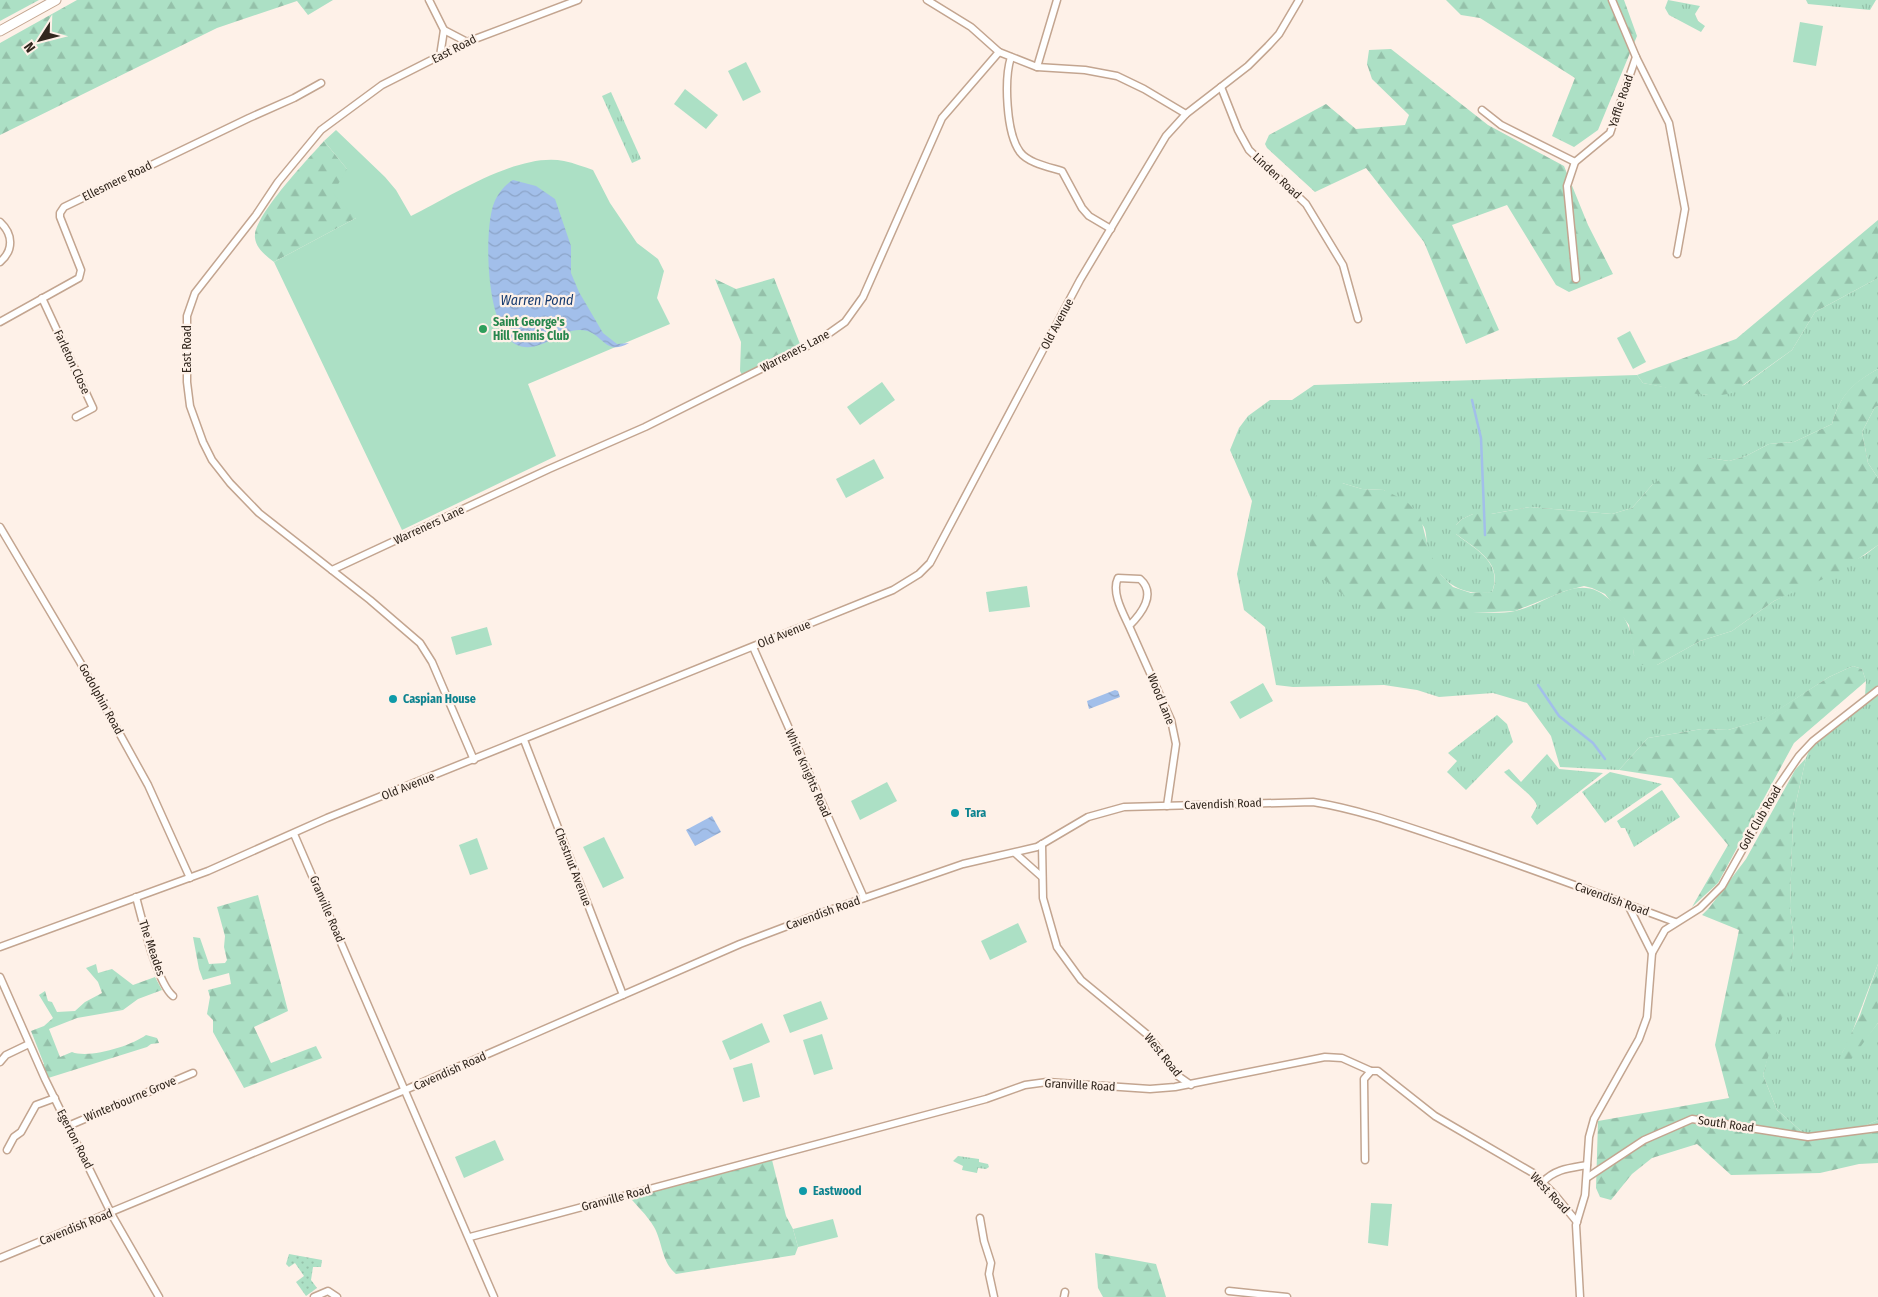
<svg xmlns="http://www.w3.org/2000/svg" width="1878" height="1297" font-family="'Fira Sans Condensed',sans-serif">
	<style>
		.grass { fill: url(#grass-tufts) }
		.forest { fill: url(#forest-firs) }
		.garden { fill: url(#garden-dots) }
		.pitch { fill: #ace0c5 }
		.water { fill: url(#water-waves) }
		.lines { fill: none; stroke-linecap: round; stroke-linejoin: round }
		.stream { stroke: #a2bfea; stroke-width: 2.5 }
		.street-casing { stroke: #c3a590; stroke-width: 9 }
		.secondary-casing { stroke: #c3a590; stroke-width: 11 }
		.street { stroke: #fff; stroke-width: 6 }
		.secondary { stroke: #fff; stroke-width: 9 }
		.leisure-dot { fill: #2e9e5b; stroke: #fef1e8; stroke-width: 2 }
		.culture-dot { fill: #0f9aa8; stroke: #fef1e8; stroke-width: 2 }
		.labels { text-anchor: middle; stroke-width: 4.5; stroke-linejoin: round; paint-order: stroke }
		.street-label { font-size: 12px; fill: #31261d; stroke: #fef1e8 }
		.leisure-label { font-size: 12px; font-weight: bold; fill: #27864d; stroke: #fef1e8; text-anchor: start }
		.culture-label { font-size: 12px; font-weight: bold; fill: #0d838f; stroke: #fef1e8; text-anchor: start }
		.water-label { font-size: 14px; font-style: italic; fill: #173b6f; stroke: #fef1e8 }
	</style>
	<defs>
		<pattern id="grass-tufts" width="24" height="20" patternUnits="userSpaceOnUse" patternTransform="scale(1.25)"><rect width="24" height="20" fill="#ace0c5"/><path d="M3 7l-1-3M5 7V3M7 7l1-3M15 17l-1-3M17 17v-4M19 17l1-3" fill="none" stroke="#94c0a9"/></pattern>
		<pattern id="forest-firs" width="22" height="20" patternUnits="userSpaceOnUse" patternTransform="scale(1.25)"><rect width="22" height="20" fill="#ace0c5"/><path d="M5 1l3.5 6h-7zM16 11l3.5 6h-7z" fill="#94c0a9"/></pattern>
		<pattern id="garden-dots" width="8" height="8" patternUnits="userSpaceOnUse" patternTransform="scale(1.25)"><rect width="8" height="8" fill="#ace0c5"/><path d="M2 2h.1M6 6h.1" fill="none" stroke="#94c0a9" stroke-width="1.8" stroke-linecap="round"/></pattern>
		<pattern id="water-waves" width="16" height="10" patternUnits="userSpaceOnUse" patternTransform="scale(1.25)"><rect width="16" height="10" fill="#a2bfea"/><path d="M0 5q4-4 8 0t8 0" fill="none" stroke="#8ca4c8"/></pattern>
	</defs>
	<rect width="100%" height="100%" fill="#fef1e8"/>
	<g class="grass">
		<path d="M1668,0L1700,6L1695,14L1698,21L1705,26L1701,32L1669,15L1665,8Z"/>
		<path d="M1806,0H1876L1870,10L1808,4Z"/>
		<path d="M611,92L641,159L632,163L602,96Z"/>
		<path d="M1878,278V369C1853,383 1840,395 1832,424L1794,442L1769,444L1746,456L1729,461L1710,458L1652,485L1632,508L1612,514L1530,507L1491,514H1473L1462,519L1456,525V534C1476,550 1503,562 1492,592C1461,597 1437,581 1428,550C1426,543 1427,533 1424,527C1419,518 1393,498 1384,490L1362,489L1342,483L1473,613C1486,612 1502,614 1515,611C1551,603 1581,568 1613,603C1628,619 1633,635 1634,655L1657,665L1700,641L1732,631L1774,601L1865,555L1878,545V964L1848,1043L1842,1053L1866,1038L1878,1023V1120L1855,1130L1808,1137L1777,1110L1763,1075L1790,969L1794,944L1790,906L1793,816L1806,758L1813,741L1865,697L1866,681L1862,669L1853,666L1829,677L1763,720L1728,730L1702,729L1648,738L1619,770L1560,767L1551,736L1527,703L1493,693L1439,697L1417,690L1384,685L1293,687L1276,685L1265,627L1244,610L1237,574L1252,501L1230,450L1239,428L1248,416L1270,400H1292L1314,385L1637,375L1643,383L1707,395L1744,385L1792,350L1815,312Z"/>
		<path d="M1878,406V478L1868,463L1862,432L1875,407Z"/>
		<path d="M1497,715L1507,724L1513,742L1466,790L1447,772L1457,761L1448,753Z"/>
		<path d="M1547,754L1559,769L1603,773L1537,825L1531,817L1537,806C1535,797 1512,781 1504,772L1509,769L1521,782Z"/>
		<path d="M1610,772L1662,784L1605,823L1582,792Z"/>
		<path d="M1662,790L1680,817L1634,847L1625,828H1621L1617,821Z"/>
		<path d="M958,1156L979,1159V1162L988,1164L989,1167L986,1169L978,1168L977,1173L962,1170L963,1166L953,1161Z"/>
	</g>
	<g class="forest">
		<path d="M0,0H39L0,21Z"/>
		<path d="M77,0H333L308,15L297,1L217,28L0,135V43Z"/>
		<path d="M1446,0H1624L1637,36L1598,130L1574,147L1552,136L1575,78L1480,18L1461,15Z"/>
		<path d="M1391,49L1488,125L1564,166L1588,225L1613,274L1569,292L1556,285L1507,205L1452,225L1499,330L1466,344L1424,242L1366,168L1315,192L1267,148L1265,144L1269,135L1326,104L1356,129L1405,125L1409,115L1372,79L1367,64L1369,50Z"/>
		<path d="M324,141L347,169L356,218L274,262C266,256 256,248 255,238C252,217 309,158 324,141Z"/>
		<path d="M1878,220V278L1815,312L1792,350L1732,393C1704,400 1671,388 1643,383L1637,375L1736,339Z"/>
		<path d="M774,278L802,349L743,377L740,371L741,342L715,279L736,289Z"/>
		<path d="M1878,369V406L1875,407L1862,432L1868,463L1878,478V545L1841,571L1774,601L1732,631L1700,641L1657,665H1641L1634,655L1629,625L1605,594L1592,588L1584,586L1565,591L1515,611L1473,613H1408L1368,608L1346,597L1322,578L1312,557L1307,529L1311,503L1323,486L1342,483L1362,489L1384,490L1406,501L1420,515L1429,551L1441,575L1453,587L1471,593L1492,592C1504,563 1476,549 1456,534V525L1462,519L1473,514H1491L1530,507L1612,514L1632,508L1652,485L1680,466L1710,458L1729,461L1746,456L1769,444L1794,442L1832,424C1840,395 1852,383 1878,369Z"/>
		<path d="M1853,666L1862,669L1866,681L1794,743L1718,883L1692,907L1728,845L1672,778L1619,770L1648,738L1702,729L1728,730L1762,720L1829,677Z"/>
		<path d="M1806,758L1793,816L1790,906L1794,944L1785,1011L1771,1047L1763,1075L1777,1110L1808,1137L1855,1130L1878,1120V1163L1859,1164L1820,1173L1731,1175L1697,1144L1652,1158L1632,1174L1611,1200L1600,1197L1596,1188L1598,1121L1729,1098L1715,1045L1739,930L1702,915L1709,908L1746,859L1795,770Z"/>
		<path d="M258,895L288,1011L254,1027L271,1063L316,1046L322,1058L244,1088L213,1032V1020L207,1014L210,997L208,990L231,984L229,973L203,980L199,969L193,937L200,938L209,964L225,963L227,960L224,947L225,936L217,907Z"/>
		<path d="M96,964L98,973L112,969L133,985L155,977L162,990L138,999L123,1010L77,1018L49,1029L60,1057L72,1052C89,1059 131,1046 146,1035L157,1038L159,1043L151,1044L147,1047L45,1079L39,1066L44,1064L31,1031L44,1026L53,1018L39,995L45,991L48,1001L52,1002L57,1012L75,1011L85,1002L102,993L98,982L86,968Z"/>
		<path d="M1878,964V1023L1847,1065L1843,1068L1842,1053L1860,1015Z"/>
		<path d="M771,1156L786,1216L793,1229L798,1247L795,1255L676,1274C661,1261 663,1243 654,1227C647,1215 635,1204 626,1193Z"/>
		<path d="M1095,1253L1156,1264L1166,1297H1103L1098,1288Z"/>
	</g>
	<path class="garden" d="M289,1254L322,1260L321,1267H313L311,1280L317,1288L306,1296L296,1282L304,1276L295,1263L289,1267L286,1264Z"/>
	<g class="pitch">
		<path d="M1800,22L1823,26L1816,66L1793,62Z"/>
		<path d="M746,62L761,92L743,101L728,71Z"/>
		<path d="M685,89L718,115L706,129L674,104Z"/>
		<path d="M336,130L385,177L396,190L411,216C452,196 518,152 564,161C574,163 584,167 593,170L610,203L637,243L658,259L664,271L657,298L670,324L528,384L556,456L402,530L274,262L356,218L333,193L347,169L324,141Z"/>
		<path d="M1630,331L1646,362L1633,369L1617,338Z"/>
		<path d="M882,382L895,400L860,425L847,407Z"/>
		<path d="M874,459L884,478L846,498L836,479Z"/>
		<path d="M1027,586L1030,607L989,612L986,592Z"/>
		<path d="M487,627L492,645L456,655L451,637Z"/>
		<path d="M1263,683L1273,701L1240,719L1230,702Z"/>
		<path d="M887,782L897,801L860,820L851,801Z"/>
		<path d="M604,837L624,878L603,888L583,847Z"/>
		<path d="M477,838L488,869L470,875L459,845Z"/>
		<path d="M1018,923L1027,942L990,960L981,941Z"/>
		<path d="M821,1001L828,1019L790,1033L783,1015Z"/>
		<path d="M762,1023L770,1042L730,1060L722,1041Z"/>
		<path d="M822,1034L833,1069L814,1075L803,1040Z"/>
		<path d="M752,1063L760,1097L743,1102L733,1068Z"/>
		<path d="M495,1140L504,1160L464,1178L455,1157Z"/>
		<path d="M1371,1203L1392,1204L1388,1246L1368,1243Z"/>
		<path d="M833,1219L838,1237L798,1247L793,1229Z"/>
	</g>
	<g class="water">
		<path d="M513,180L536,186L555,199L571,246V273L579,292L603,333L617,344L629,343C603,358 603,329 579,330C558,330 538,356 515,344C486,328 484,234 493,206C496,196 504,185 513,180Z"/>
		<path d="M1115,690L1118,691L1120,697L1089,709L1087,701Z"/>
		<path d="M712,816L721,832L695,846L686,830Z"/>
	</g>
	<g class="lines">
		<g class="stream">
			<path d="M1472,400L1481,438L1485,535"/>
			<path d="M1538,685L1559,716L1593,743L1605,759"/>
		</g>
		<g class="street-casing">
			<g id="street">
				<path d="M429,0L444,30L440,56"/>
				<path d="M927,0L971,27L999,52"/>
				<path d="M444,30L467,42"/>
				<path d="M1011,57C1004,79 1006,133 1020,152C1028,163 1049,167 1062,171L1082,208L1089,216L1111,229"/>
				<path d="M1636,57L1669,123L1685,209L1677,254"/>
				<path d="M1037,67L1057,0"/>
				<path d="M1221,87L1238,130L1249,150L1306,204L1343,265L1358,319"/>
				<path d="M1482,110L1501,125L1575,162"/>
				<path d="M0,222C13,234 14,250 0,262"/>
				<path d="M1576,279L1567,186L1575,162L1610,133L1636,57L1612,0"/>
				<path d="M42,298L93,408L76,417"/>
				<path d="M0,322L79,278L81,270L60,217V213L64,207L249,118L294,98L321,83"/>
				<path d="M0,527L80,662L148,785L190,878"/>
				<path d="M332,570L549,469L645,427L821,339L845,322L863,297L942,118L999,52L1037,67L1085,70L1117,76L1144,89L1186,114"/>
				<path d="M1129,626C1141,614 1157,594 1140,579L1118,578C1111,592 1123,613 1129,626L1171,720L1176,744L1167,806"/>
				<path d="M753,647L864,898"/>
				<path d="M524,740L623,995"/>
				<path d="M474,760L432,662L420,643L370,600L259,513L230,483L212,460L203,442L190,406L187,382V316L195,293L256,215L278,182L321,130L382,85L467,42L578,0"/>
				<path d="M294,834L494,1297"/>
				<path d="M1042,844L1043,898L1057,947L1081,980L1149,1036L1178,1076L1191,1085"/>
				<path d="M1015,853L1042,877"/>
				<path d="M136,897C142,919 157,983 173,996"/>
				<path d="M0,947L208,871L327,818L893,590L919,574L930,563L1080,280L1166,136L1186,114L1248,66L1268,46L1279,34L1299,0"/>
				<path d="M1652,953L1665,930L1700,908L1722,886L1777,788L1799,756L1813,741L1878,690"/>
				<path d="M0,977L45,1079L113,1217L159,1297"/>
				<path d="M0,1062L6,1055L29,1044"/>
				<path d="M68,1126L193,1073"/>
				<path d="M7,1150L14,1137L21,1132L36,1105L55,1098"/>
				<path d="M1365,1160L1364,1079L1371,1071H1378L1435,1116L1533,1173L1555,1195L1577,1222"/>
				<path d="M1588,1177L1644,1140L1692,1119L1808,1137L1878,1128"/>
				<path d="M1543,1182C1555,1169 1570,1168 1587,1165"/>
				<path d="M980,1218L984,1241L991,1263L989,1274L994,1297"/>
				<path d="M470,1237L986,1099L1025,1085L1047,1082L1150,1089L1175,1087L1325,1057L1342,1058L1371,1071"/>
				<path d="M0,1258L405,1090L740,944L827,911L963,864L1037,847L1088,817L1124,807L1313,802C1362,810 1408,827 1456,843C1529,868 1602,895 1675,922"/>
				<path d="M1229,1291L1287,1297"/>
				<path d="M314,1297L328,1291L337,1297"/>
				<path d="M1064,1297L1065,1292"/>
				<path d="M1580,1297L1576,1225L1585,1195L1589,1137L1594,1119L1639,1039L1647,1017L1652,953L1628,905"/>
			</g>
		</g>
		<g class="secondary-casing">
			<path id="secondary" d="M0,31L56,0"/>
		</g>
		<use href="#street" class="street"/>
		<use href="#secondary" class="secondary"/>
	</g>
	<circle class="leisure-dot" cx="483" cy="329" r="5"/>
	<g class="culture-dot">
		<circle cx="393" cy="699" r="5"/>
		<circle cx="955" cy="813" r="5"/>
		<circle cx="803" cy="1191" r="5"/>
	</g>
	<g class="labels">
		<g class="street-label">
			<text transform="translate(454 49) rotate(-27)" y="4">East Road</text>
			<text transform="translate(1621 101) rotate(-72)" y="4">Yaffle Road</text>
			<text transform="translate(1277 176) rotate(43)" y="4">Linden Road</text>
			<text transform="translate(117 181) rotate(-26)" y="4">Ellesmere Road</text>
			<text transform="translate(1057 324) rotate(-62)" y="4">Old Avenue</text>
			<text transform="translate(187 349) rotate(-90)" y="4">East Road</text>
			<text transform="translate(795 351) rotate(-28)" y="4">Warreners Lane</text>
			<text transform="translate(72 362) rotate(65)" y="4">Farleton Close</text>
			<text transform="translate(429 525) rotate(-25)" y="4">Warreners Lane</text>
			<text transform="translate(784 634) rotate(-22)" y="4">Old Avenue</text>
			<text transform="translate(101 699) rotate(61)" y="4">Godolphin Road</text>
			<text transform="translate(1161 699) rotate(68)" y="4">Wood Lane</text>
			<text transform="translate(808 773) rotate(66)" y="4">White Knights Road</text>
			<text transform="translate(408 786) rotate(-22)" y="4">Old Avenue</text>
			<text transform="translate(1223 804) rotate(-2)" y="4">Cavendish Road</text>
			<text transform="translate(1760 818) rotate(-60)" y="4">Golf Club Road</text>
			<text transform="translate(573 867) rotate(69)" y="4">Chestnut Avenue</text>
			<text transform="translate(1612 899) rotate(20)" y="4">Cavendish Road</text>
			<text transform="translate(327 909) rotate(67)" y="4">Granville Road</text>
			<text transform="translate(823 913) rotate(-20)" y="4">Cavendish Road</text>
			<text transform="translate(152 948) rotate(71)" y="4">The Meades</text>
			<text transform="translate(1163 1055) rotate(51)" y="4">West Road</text>
			<text transform="translate(450 1071) rotate(-24)" y="4">Cavendish Road</text>
			<text transform="translate(1080 1085) rotate(3)" y="4">Granville Road</text>
			<text transform="translate(130 1099) rotate(-23)" y="4">Winterbourne Grove</text>
			<text transform="translate(1726 1124) rotate(8)" y="4">South Road</text>
			<text transform="translate(75 1139) rotate(63)" y="4">Egerton Road</text>
			<text transform="translate(1550 1193) rotate(47)" y="4">West Road</text>
			<text transform="translate(616 1198) rotate(-15)" y="4">Granville Road</text>
			<text transform="translate(76 1227) rotate(-22)" y="4">Cavendish Road</text>
		</g>
		<g class="leisure-label">
			<text x="493" y="326">Saint George's<tspan x="493" dy="14">Hill Tennis Club</tspan></text>
		</g>
		<g class="culture-label">
			<text x="403" y="703">Caspian House</text>
			<text x="965" y="817">Tara</text>
			<text x="813" y="1195">Eastwood</text>
		</g>
		<g class="water-label">
			<text x="537" y="305">Warren Pond</text>
		</g>
	</g>
	<g transform="translate(40 40) rotate(234)" stroke="#fef1e8" stroke-width="4" paint-order="stroke">
	<path d="M0-4L9 19L0 12L-9 19Z" fill="#31261d"/>
	<text y="-8" font-size="14" font-weight="bold" text-anchor="middle" fill="#31261d">N</text>
	</g>
</svg>
